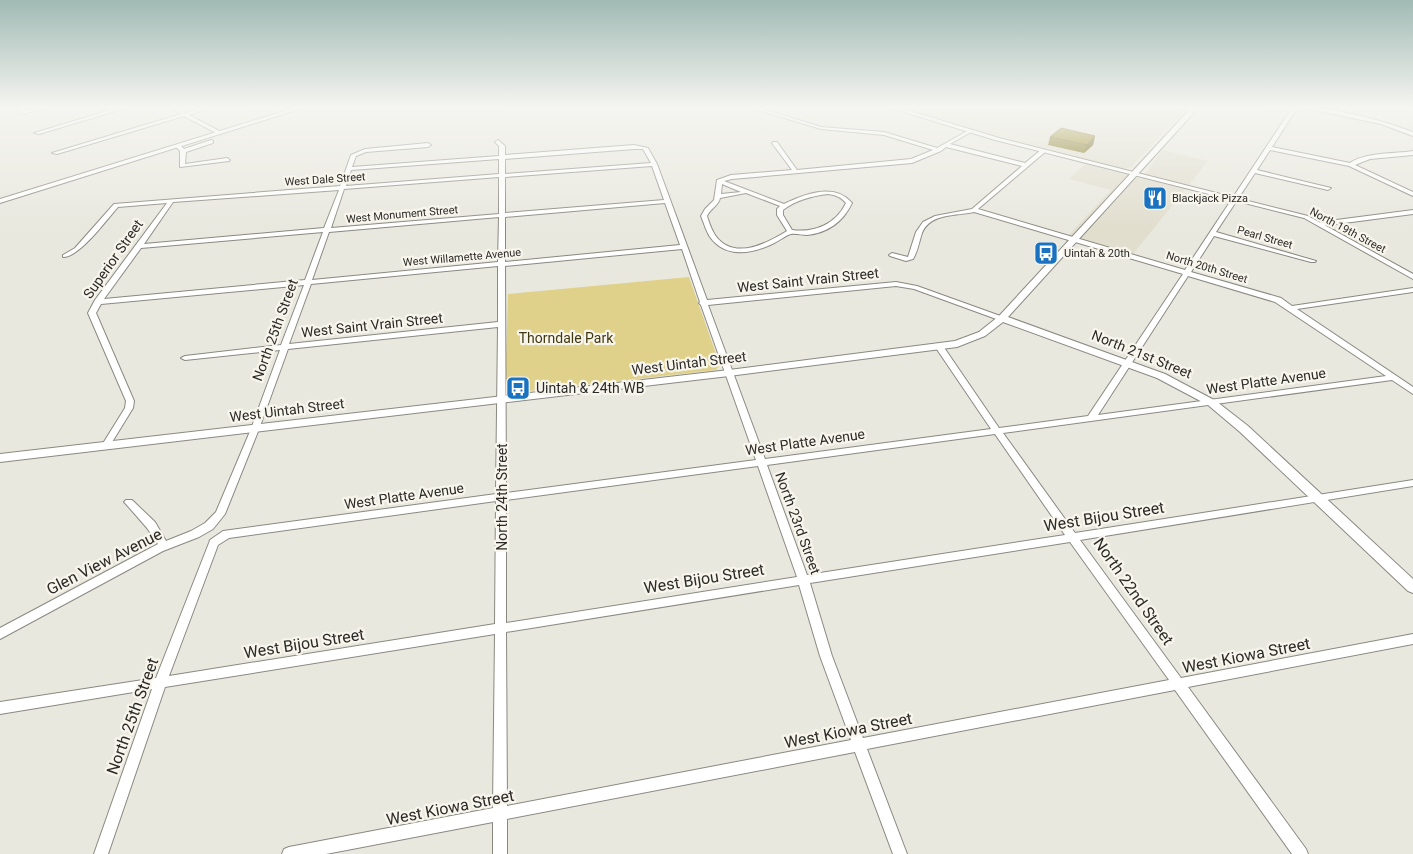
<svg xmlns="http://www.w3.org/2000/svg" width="1413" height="854" font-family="Roboto,sans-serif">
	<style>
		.built { fill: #e1dece }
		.green { fill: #e0d18a }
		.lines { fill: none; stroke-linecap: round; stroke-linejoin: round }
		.minor-casing { stroke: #8a8981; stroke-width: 2 }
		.tertiary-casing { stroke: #8a8981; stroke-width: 2 }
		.secondary-casing { stroke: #8a8981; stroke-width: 2 }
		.minor { fill: #fff; fill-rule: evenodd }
		.tertiary { fill: #fff; fill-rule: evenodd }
		.secondary { fill: #fff; fill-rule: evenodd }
		.wall { fill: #766500 }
		.shaded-wall { fill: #605200 }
		.building { fill: #897500; stroke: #605200 }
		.labels { text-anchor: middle; stroke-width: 4.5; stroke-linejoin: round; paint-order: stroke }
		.far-street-label { font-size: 11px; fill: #2b2a27; stroke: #f7f5ec }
		.far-poi-label { font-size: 11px; fill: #2b2a27; stroke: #f7f5ec; text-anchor: start }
		.street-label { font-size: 14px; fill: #2b2a27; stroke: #f7f5ec }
		.park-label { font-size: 14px; fill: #40380f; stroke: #f7f5ec }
		.poi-label { font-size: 14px; fill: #2b2a27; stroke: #f7f5ec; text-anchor: start }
		.near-street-label { font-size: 16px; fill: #2b2a27; stroke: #f7f5ec }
	</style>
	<rect width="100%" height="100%" fill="#e9e8df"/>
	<g class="built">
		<path d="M914,108H1186L1131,167L1123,169L990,136L909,111Z"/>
		<path d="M1162,150L1208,161L1133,254L1069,235L1111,190L1069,179L1085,164L1142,179Z"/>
	</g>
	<path class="green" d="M689,277L720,365L716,370L511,393L505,391L508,294Z"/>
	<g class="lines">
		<g class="minor-casing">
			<g id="minor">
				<path d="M20,108H25L26,111L36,108H45L24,114H22Z"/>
				<path d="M117,108H126L39,134L34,133Z"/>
				<path d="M171,108H177L185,113L199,108H208L189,115L223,133L218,134L184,116L57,154L52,153L181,114Z"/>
				<path d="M489,108H494V110L490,111Z"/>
				<path d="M751,108H760L821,127L884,132L937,148L969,130H971V132L950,144L1025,163L1041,150H1045V152L978,209L1185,270L1292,108H1297L1272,147L1350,163C1365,152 1395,154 1413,151V155L1370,159L1355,165L1413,192V196L1349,166L1270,150L1257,170L1331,188L1328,190L1255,173L1216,232L1316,261L1315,262H1311L1214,236L1191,272L1281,298L1292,306L1413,288V292L1297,309L1413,387V394L1392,380L1003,433L1075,533L1413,480V486L1080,540L1181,678L1413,634V644L1188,687L1306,849L1308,854H1292L1175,690L867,749L907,854H893L855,752L507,819V854H493V822L326,854H282L284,849L289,847L493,808L495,634L165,687L108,854H94L152,689L0,714V702L156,678L209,543L210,540L223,531L496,494L498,327L288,349L259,429L225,514L213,529L199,537L163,551L0,639V628L158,544L147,528L126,504L124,502L126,500H132L155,522L166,541L191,531L205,523L216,512L251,429L280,350L185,360L181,358L185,356L281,345L304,285L101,304L96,313L134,401L133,408L109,447H103L102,445L125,408L126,401L88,313L95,300L167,203L118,207C107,219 79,258 63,257V255L75,248L114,204L340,186L351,155L365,149L428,143L431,145L428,147L366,152L356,156L352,167L499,156V146L495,142L498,140L505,146V155L634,145L648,148L657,164L707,300L896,282L917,286L1006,318L1005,320H999L914,289L896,286L708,305L765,459L991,429L936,348L940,346H943L999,428L1088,416L1183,274L974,212C956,216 930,213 922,233C919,242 918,251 913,259L906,261L890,256L889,255L892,253L908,257L916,232L923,222L935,216L972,209L1022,166L946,147L941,151L912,163L732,179L724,181L784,204C804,194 835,182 852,203C843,222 827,233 807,235C802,235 796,233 791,234C786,235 776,243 770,245C750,254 725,258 710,237C706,231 704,223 701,216L705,209L714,200L717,180L731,175L792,170L772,143L773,142H777L797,170L911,159L933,150L884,135L821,129ZM634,149H643L651,163L505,174V159ZM499,159V174L346,186L351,170ZM652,166L664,200L505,213V177ZM499,177V214L331,228L344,189ZM722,184L741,192L721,194ZM339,190L324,228L144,244L173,202ZM746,193L780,206L777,209V215L787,231C766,244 733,261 715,235C711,229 709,222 707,216C710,209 719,205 720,198ZM828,194C836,195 841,197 846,203C836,224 815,233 792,230L783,215V210C796,200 812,196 828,194ZM665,203L680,245L505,262V217ZM499,217L498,262L312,280L329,232ZM323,232L305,280L104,299L141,248ZM682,249L700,302L699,303L701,305L756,460L506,493L505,266ZM498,266V322L289,344L311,284ZM1188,276L1275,302L1386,376L1098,415ZM995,434L1065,535L807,575L767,465ZM758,466L797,577L506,623V500ZM496,501L495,624L169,676L218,545L229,538ZM1070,542L1169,680L863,738L832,656L810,583ZM799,585L820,656L851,740L507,806L506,632Z"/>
				<path d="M211,140L213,141V143L186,152L185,164L227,158L230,160L229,161L180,167V151L175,146L176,145H180L184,149Z"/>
				<path d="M1413,210V214L1321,226L1318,224L1321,222Z"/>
			</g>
		</g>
		<g class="tertiary-casing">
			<g id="tertiary">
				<path d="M294,108H303L0,203V199Z"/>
				<path d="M891,108H900L999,138L1308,216L1413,274V279L1304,218L995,140Z"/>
				<path d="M1304,108C1339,108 1380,120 1413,132V136L1381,124Z"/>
			</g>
		</g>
		<g class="secondary-casing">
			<path id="secondary" d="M1191,108H1198L1008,317L1165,374L1216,401L1248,426L1413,579V593L1408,591L1240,432L1208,405L1157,378L1003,322L985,336L957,347L729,376L0,462V454L729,370L955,341L979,332L999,316Z"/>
		</g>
		<use href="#minor" class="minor"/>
		<use href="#tertiary" class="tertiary"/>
		<use href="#secondary" class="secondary"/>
	</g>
	<path class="wall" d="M1095,136L1093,145L1084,153L1048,145L1050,137Z"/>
	<path class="shaded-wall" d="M1095,136L1093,145L1084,153L1087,145Z"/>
	<path class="building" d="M1061,128L1095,136L1087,145L1050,137Z"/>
	<linearGradient id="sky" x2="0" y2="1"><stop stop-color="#a1bab4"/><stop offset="0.47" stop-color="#f5f5f1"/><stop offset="1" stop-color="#f5f5f1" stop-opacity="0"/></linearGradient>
	<rect width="1413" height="228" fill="url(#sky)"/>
	<defs>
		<g id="restaurant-square" transform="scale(1.25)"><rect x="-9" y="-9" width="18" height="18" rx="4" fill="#1a73c0" stroke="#f7f5ec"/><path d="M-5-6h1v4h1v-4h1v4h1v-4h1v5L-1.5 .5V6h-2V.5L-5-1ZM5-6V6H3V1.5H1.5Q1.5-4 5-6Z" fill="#fff"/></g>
		<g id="bus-square" transform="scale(1.25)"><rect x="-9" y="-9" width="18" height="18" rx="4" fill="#1a73c0" stroke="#f7f5ec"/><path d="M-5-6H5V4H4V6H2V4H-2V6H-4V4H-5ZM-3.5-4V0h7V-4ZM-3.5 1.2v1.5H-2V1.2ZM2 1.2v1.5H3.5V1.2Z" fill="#fff"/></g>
	</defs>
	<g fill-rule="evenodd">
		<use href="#restaurant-square" x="1155" y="198"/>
		<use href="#bus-square" x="1046" y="253"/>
		<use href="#bus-square" x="518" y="388"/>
	</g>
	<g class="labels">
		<g class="far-street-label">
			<text transform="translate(325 179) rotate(-4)" y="4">West Dale Street</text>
			<text transform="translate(402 214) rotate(-5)" y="4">West Monument Street</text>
			<text transform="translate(1348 230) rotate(28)" y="4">North 19th Street</text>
			<text transform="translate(1265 237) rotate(16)" y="4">Pearl Street</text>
			<text transform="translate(462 257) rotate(-5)" y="4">West Willamette Avenue</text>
			<text transform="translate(1207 267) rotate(17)" y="4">North 20th Street</text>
		</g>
		<g class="far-poi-label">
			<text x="1172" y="202">Blackjack Pizza</text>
			<text x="1064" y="257">Uintah &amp; 20th</text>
		</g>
		<g class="street-label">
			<text transform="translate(113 259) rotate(-55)" y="5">Superior Street</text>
			<text transform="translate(808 280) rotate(-6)" y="5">West Saint Vrain Street</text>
			<text transform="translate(372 325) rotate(-6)" y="5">West Saint Vrain Street</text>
			<text transform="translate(275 330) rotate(-70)" y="5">North 25th Street</text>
			<text transform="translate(1142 354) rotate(22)" y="5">North 21st Street</text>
			<text transform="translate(689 363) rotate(-7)" y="5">West Uintah Street</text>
			<text transform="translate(1266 381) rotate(-8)" y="5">West Platte Avenue</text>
			<text transform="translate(287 410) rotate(-7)" y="5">West Uintah Street</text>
			<text transform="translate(805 442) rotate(-8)" y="5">West Platte Avenue</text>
			<text transform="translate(404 496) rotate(-8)" y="5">West Platte Avenue</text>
			<text transform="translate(502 497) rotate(-90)" y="5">North 24th Street</text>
			<text transform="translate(798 523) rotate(70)" y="5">North 23rd Street</text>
		</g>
		<g class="park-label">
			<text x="566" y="343">Thorndale Park</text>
		</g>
		<g class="poi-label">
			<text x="536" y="393">Uintah &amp; 24th WB</text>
		</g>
		<g class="near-street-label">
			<text transform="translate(1104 516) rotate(-9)" y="6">West Bijou Street</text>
			<text transform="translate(104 561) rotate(-27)" y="6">Glen View Avenue</text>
			<text transform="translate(704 578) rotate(-9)" y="6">West Bijou Street</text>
			<text transform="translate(1134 591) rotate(55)" y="6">North 22nd Street</text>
			<text transform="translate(304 643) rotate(-9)" y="6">West Bijou Street</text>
			<text transform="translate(1246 655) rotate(-11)" y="6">West Kiowa Street</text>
			<text transform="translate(132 716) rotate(-70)" y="6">North 25th Street</text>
			<text transform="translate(848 730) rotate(-11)" y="6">West Kiowa Street</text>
			<text transform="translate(450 807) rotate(-11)" y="6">West Kiowa Street</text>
		</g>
	</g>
</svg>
